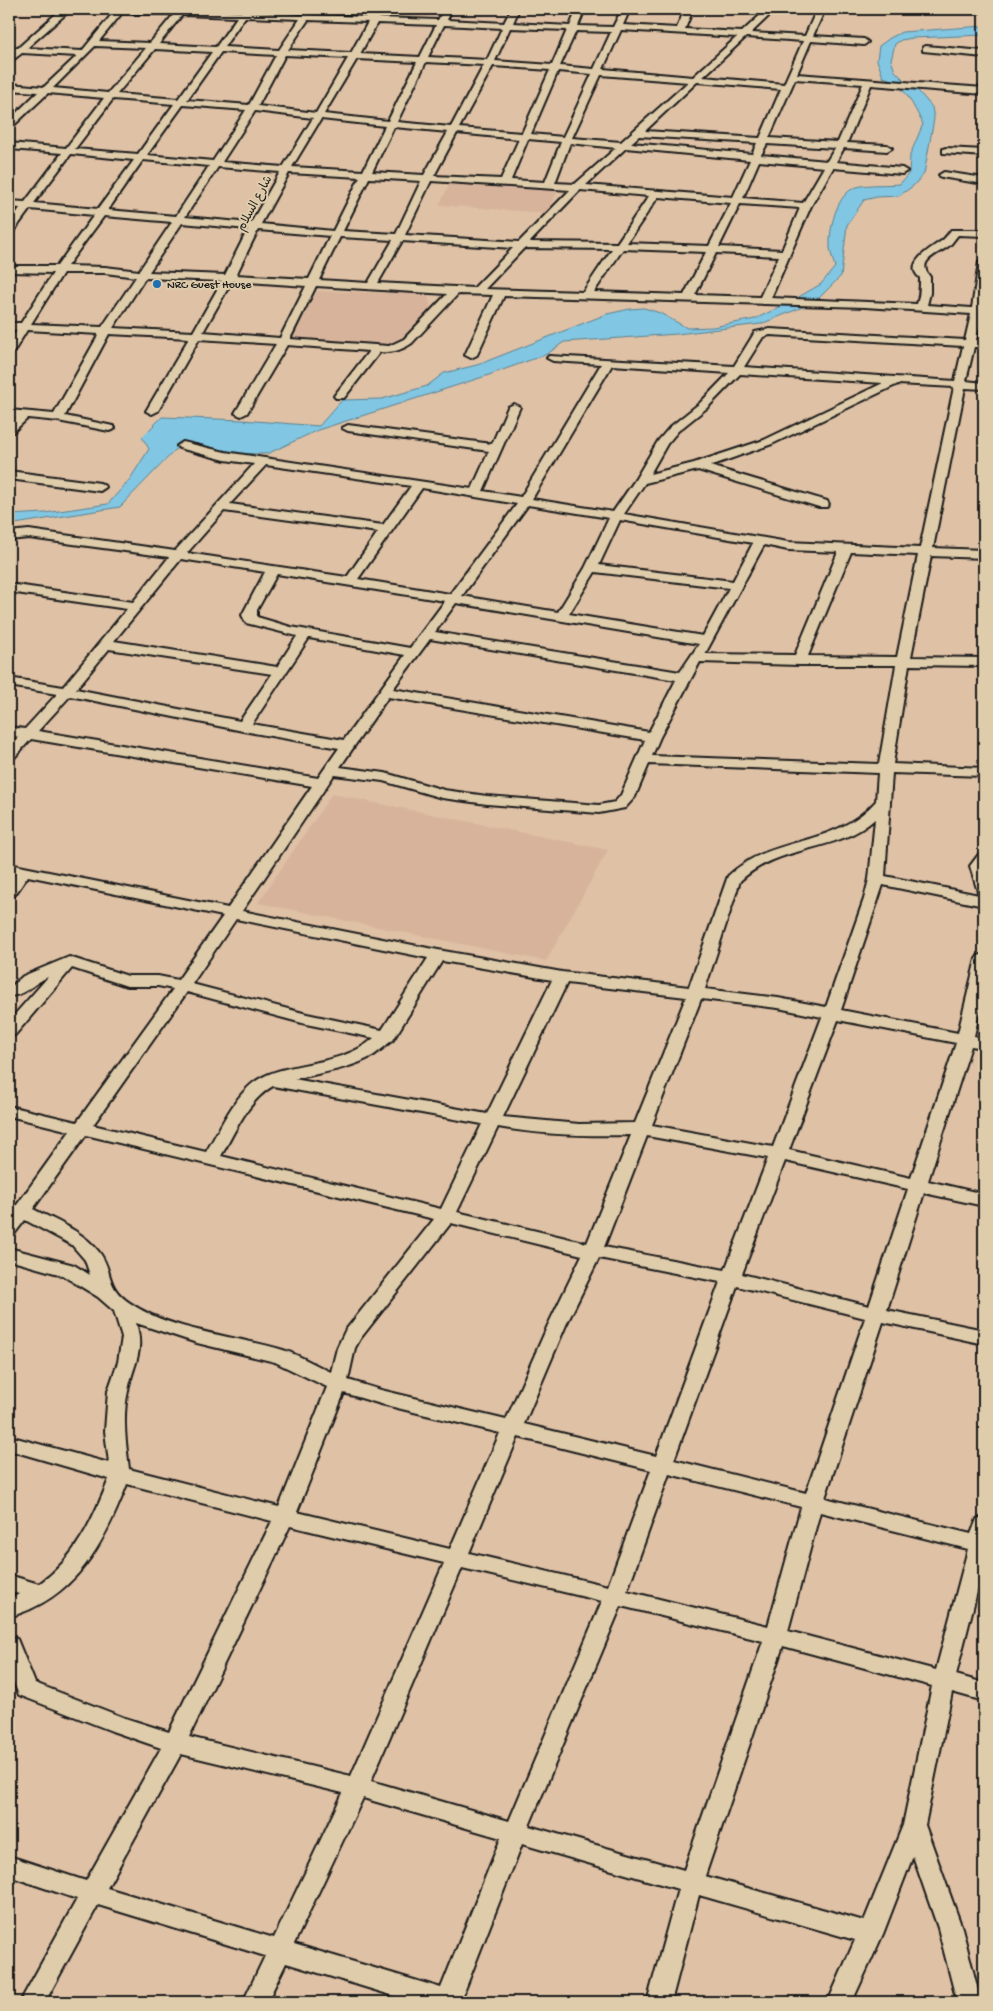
<svg xmlns="http://www.w3.org/2000/svg" width="993" height="2011" font-family="'Gochi Hand','Playpen Sans Arabic',sans-serif">
	<style>
		.built { fill: #d7b39c }
		.water { fill: #81c6e2; stroke: #598293 }
		.lines { fill: none; stroke-linecap: round; stroke-linejoin: round }
		.street-casing { stroke: #1c1c1c; stroke-width: 4 }
		.secondary-casing { stroke: #1c1c1c; stroke-width: 4 }
		.street { fill: #dfccaa; fill-rule: evenodd }
		.secondary { fill: #dfccaa; fill-rule: evenodd }
		.poi-dot { fill: #1f6fb2; stroke: #dfccaa; stroke-width: 2 }
		.labels { text-anchor: middle; stroke-width: 4; stroke-linejoin: round; paint-order: stroke }
		.far-street-label { font-size: 12px; fill: #1c1c1c; stroke: #dfccaa }
		.far-poi-label { font-size: 12px; fill: #1c1c1c; stroke: #dfccaa; text-anchor: start }
	</style>
	<rect width="100%" height="100%" fill="#dfc1a5"/>
	<filter id="ink" filterUnits="userSpaceOnUse"><feTurbulence type="fractalNoise" baseFrequency=".02" numOctaves="2"/><feDisplacementMap in="SourceGraphic" scale="10" xChannelSelector="R" yChannelSelector="G"/><feConvolveMatrix kernelMatrix="1 2 1 2 8 2 1 2 1" color-interpolation-filters="sRGB"/></filter>
	<g filter="url(#ink)">
		<g class="built">
			<path d="M452,180L560,187L546,213L439,205Z"/>
			<path d="M316,291L428,294L431,308L423,318L398,343L388,345L292,337Z"/>
			<path d="M332,794L608,850L546,961L258,903Z"/>
		</g>
		<path class="water" d="M984,26V35L913,38L901,40L895,44L891,60L895,71L905,81L914,86L932,107L934,119L924,174L913,186L899,196L877,197L864,200L847,225L841,276L815,302L761,324L677,334L564,342L547,354L486,376L318,430L267,454L222,453L181,444L120,507L9,525V515L45,513L108,504L130,479L149,449L142,437L162,417L242,420L319,426L342,400L382,399L427,386L444,373L477,365L607,314L630,309L644,308L660,313L687,328L713,327L755,319L790,302L821,284L835,267C833,261 831,254 830,248C829,229 836,193 857,187C867,184 889,185 900,184L909,173L910,155L923,124C913,105 904,83 883,77L877,60L879,46L890,38L902,32Z"/>
		<g class="lines">
			<g class="street-casing">
				<g id="street">
					<path d="M44,9H186L241,12L243,9H251L249,12L303,15L307,9H311L314,11L311,15L371,17L376,9H384L379,18L438,20L444,9H452L447,20L504,23L511,9H519L513,23L570,26L577,9H585L578,26L613,27L622,9H630L623,25L677,28L685,9H693L685,29L742,32L767,9H776L751,33L805,36L817,9H825L813,36L864,39L868,42L864,45L811,41L797,74L984,88V94L871,85L847,143L887,145L892,148L887,151L844,148L836,162L902,168L907,171L902,174L833,168L811,206L771,298L917,304C920,296 920,287 920,278C903,264 930,249 940,242C945,239 948,234 951,230H984V236L958,235C955,238 953,242 950,245C940,254 915,259 930,277V293L927,305L972,308L979,262L984,259V315H982L976,340L984,341V347H974L966,381L984,383V389L965,388L933,548L984,550V558L931,556L911,657L984,658V666L909,665L893,764L984,768V776L892,773L885,876L979,895L970,866L979,854L984,853V906L883,885L841,1010L958,1033L976,959L978,956L984,954V992L974,1036L984,1038V1048L971,1046L928,1181L984,1194V1206L924,1193L887,1310L984,1330V1344L883,1322L825,1498L971,1534L977,1519L984,1517V1564L956,1675L984,1683V1701L952,1692L925,1825L962,1928L981,2002H957L938,1928L913,1856L883,1934L852,2002H828L855,1940L699,1895L671,2002H647L678,1889L522,1844L461,2000L462,2002H414L286,1963L267,2002H243L265,1956L98,1905L45,2002H20L77,1899L9,1876V1856L86,1881L161,1748L112,1731L19,1695L9,1671V1636L17,1639L35,1683L125,1718L169,1732L272,1521L127,1484C104,1544 76,1598 9,1617V1600L19,1594L9,1591V1575L39,1584C76,1558 93,1519 109,1479L9,1450V1436L109,1463L105,1431L108,1391L118,1362L122,1337L114,1311L98,1297L62,1275L9,1260V1248L74,1265L90,1275L85,1260L72,1245L25,1220L15,1233L9,1235V1216L70,1131L9,1116V1106L77,1122L173,989L158,986H127L72,968L15,1035L9,1036V1021L48,977C33,983 25,996 9,996V986H12L23,976L69,957L128,976H158L178,980L223,916L28,876L14,896L9,898V882L15,874L9,872V864L228,908L312,786L31,739L14,758L9,759V747L18,737L9,735V727L25,729L57,694L9,686V678L63,687L127,609L9,592V584L133,602L169,557L29,538L9,540V532L29,530L175,551L254,464L225,460L179,448L177,446L183,442L225,452L472,489L489,451L348,431L342,428L348,425L492,444L508,407L514,404L520,407L483,491L521,497L601,364L553,361L547,358L549,356L734,366L755,332L770,329L965,340L971,314L865,307L504,296L477,355L471,358L465,355L493,295L458,294L412,343C402,350 392,353 380,352L344,398H336L334,396L369,351L287,345L247,413L241,416L235,413L276,344L199,339L158,411L152,414L146,411L189,338L109,334L65,416L113,426L115,428L113,430L109,431L58,421L28,418L13,432L9,433V424L16,417L9,416V410L54,414L99,334L27,330L13,353L9,354V343L17,330L9,329V323H21L53,273L9,272V266H57L94,215L30,209L13,232L9,233V224L20,208L9,207V201L25,202L62,153L9,149V143L66,148L104,98L48,93L12,127L9,128V120L38,92L9,90V84L44,87L77,56L22,53L9,63V56L12,52L9,50L10,48H18L58,12L48,11ZM68,12L113,13L82,51L27,48ZM122,13L174,14L150,43L99,41ZM182,15L237,17L216,47L159,44ZM245,17L300,19L279,50L224,47ZM308,20L368,22L351,53L288,50ZM377,23L436,25L420,57L360,54ZM444,25L502,28L487,60L428,57ZM510,28L567,30L552,65L495,61ZM621,30L737,37L693,77L603,69ZM576,31L611,32L594,69L560,66ZM746,37L803,41L784,84L703,77ZM95,46L146,48L108,93L53,88ZM155,49L212,52L178,99L117,94ZM221,52L276,55L249,105L187,100ZM285,55L348,58L316,113L258,106ZM357,59L417,62L388,121L324,114ZM426,62L484,65L451,127L397,122ZM493,66L550,70L522,133L459,128ZM558,71L592,74L563,137L531,134ZM601,75L688,82L621,142L572,138ZM795,79L863,84L838,142L769,138ZM697,82L781,89L760,138L645,131ZM113,99L174,104L138,154L75,149ZM183,105L246,110L213,161L147,155ZM255,111L313,118L283,167L222,162ZM321,119L385,126L363,171L292,167ZM394,127L448,132L424,175L372,172ZM457,133L519,139L501,179L434,176ZM639,136L757,143L752,154L631,143ZM528,139L561,142L545,182L511,180ZM570,143L616,148L575,184L555,183ZM767,144L835,148L827,161L761,155ZM626,148L750,160L733,197L586,185ZM71,154L134,160L98,209L34,203ZM143,160L209,166L176,216L108,210ZM759,161L824,167L803,203L743,198ZM218,167L280,172L251,223L185,217ZM289,173L360,177L333,231L261,224ZM369,178L421,181L396,234L343,231ZM431,181L570,190L519,242L405,235ZM580,190L649,196L617,243L530,242ZM658,197L731,203L709,246L627,243ZM740,204L800,208L782,250L719,247ZM104,216L172,222L139,271L105,267L67,266ZM182,223L248,229L225,275L149,272ZM258,230L330,236L309,279L236,275ZM340,237L393,240L368,283L319,280ZM402,241L513,248L474,288L378,283ZM524,248L612,249L583,292L485,289ZM623,249L706,252L684,295L594,292ZM716,253L779,256L760,297L695,295ZM63,273H105L136,277L102,327L31,324ZM145,278L222,281L193,332L113,328ZM232,281L306,286L280,338L203,332ZM316,286L447,294L404,339L389,346L290,339ZM770,335L963,346L955,381L744,367L763,337ZM612,365L729,373L700,403L670,427L658,441L635,480L613,512L532,499ZM740,374L883,383L764,440L694,463L650,474L667,444L678,431L708,407ZM898,384L954,387L920,548L788,542L624,514L645,483L698,470L819,507H827L829,504L827,501L710,466L772,444ZM266,465L411,486L383,525L230,504ZM422,488L517,504L450,594L358,579ZM528,505L609,518L585,568L558,612L462,596ZM224,511L378,532L347,577L187,553ZM620,520L753,543L733,581L599,565ZM764,545L788,550L838,552L795,655L705,654ZM851,552L918,555L897,657L808,656ZM181,559L265,572L242,615L246,623L297,636L277,667L114,641ZM595,572L729,588L703,636L569,614ZM277,574L445,601L410,648L291,627L257,617V610ZM456,603L699,644L680,672L435,632ZM309,638L405,655L344,740L252,724ZM430,639L676,680L649,732L393,689ZM109,649L272,674L240,721L76,689ZM700,662L799,665H896L879,764L652,756L660,737ZM70,696L243,731L339,748L318,778L38,731ZM388,697L645,740L621,795L615,802L599,805L487,796L444,790L385,773L340,767ZM649,764L878,773L876,801C832,850 774,833 728,876L689,987L562,972L438,950L242,911L334,775L383,781L442,798L487,804L599,813L625,808L635,797ZM875,819L869,879L864,899L826,1007L778,998L705,989L740,881C780,843 836,854 875,819ZM236,919L428,958L382,1030L307,1014L192,984ZM442,961L552,980L487,1114L294,1079C320,1073 351,1069 374,1055C381,1050 387,1044 393,1040ZM567,983L686,997L635,1123L579,1124L503,1117ZM187,992L306,1024L374,1038C340,1069 284,1059 253,1083C232,1100 220,1129 206,1152L93,1125ZM701,999L778,1008L822,1017L773,1147L652,1125ZM838,1020L956,1043L911,1178L789,1150ZM273,1086L482,1124L441,1209L221,1156C235,1132 247,1101 273,1086ZM498,1127C542,1135 586,1136 631,1135L587,1243L457,1212ZM86,1135L434,1219L345,1331L337,1348L331,1372C315,1365 299,1355 283,1350C236,1336 170,1331 130,1303C104,1286 114,1271 99,1252C83,1231 56,1221 33,1209ZM647,1136L768,1158L725,1270L604,1247ZM785,1161L908,1189L869,1306L742,1274ZM451,1223L582,1255L548,1325L506,1420L381,1390L348,1380L355,1348L360,1339ZM599,1258L720,1282L656,1456L524,1424L566,1325ZM737,1286L865,1318L806,1493L674,1460ZM136,1323L197,1343L275,1362L327,1387L279,1507L129,1469C126,1443 122,1417 128,1391C133,1364 145,1353 136,1323ZM344,1393L381,1404L500,1433L450,1549L297,1512ZM518,1437L651,1470L608,1586L469,1553ZM669,1474L801,1507L768,1626L627,1591ZM820,1512L968,1549L936,1670L788,1631ZM290,1526L444,1563L351,1776L189,1737ZM462,1568L602,1601L509,1821L371,1781ZM621,1606L763,1641L684,1870L529,1826ZM783,1646L932,1686L903,1825L864,1921L705,1876ZM181,1754L343,1793L274,1938L107,1888ZM363,1798L501,1838L441,1988L294,1944Z"/>
					<path d="M926,46L984,51V57L923,51V47Z"/>
					<path d="M946,148L984,150V156L943,153V149Z"/>
					<path d="M944,172L984,178V184L941,177L939,175Z"/>
					<path d="M9,471L100,483L106,487L100,491L9,479Z"/>
				</g>
			</g>
			<g class="secondary-casing">
				<path id="secondary" d="M966,9H984V12H972Z"/>
			</g>
			<use href="#street" class="street"/>
			<use href="#secondary" class="secondary"/>
		</g>
	</g>
	<circle class="poi-dot" cx="157" cy="284" r="5"/>
	<g class="labels">
		<g class="far-street-label">
			<text transform="translate(254 203) rotate(-62)" y="4">شارع السلام</text>
		</g>
		<g class="far-poi-label">
			<text x="167" y="288">NRC Guest House</text>
		</g>
	</g>
	<rect width="993" height="2011" fill="none" stroke="#dfccaa" stroke-width="30"/>
	<rect x="15" y="15" width="963" height="1981" fill="none" stroke="#1c1c1c" stroke-width="2" filter="url(#ink)"/>
</svg>
